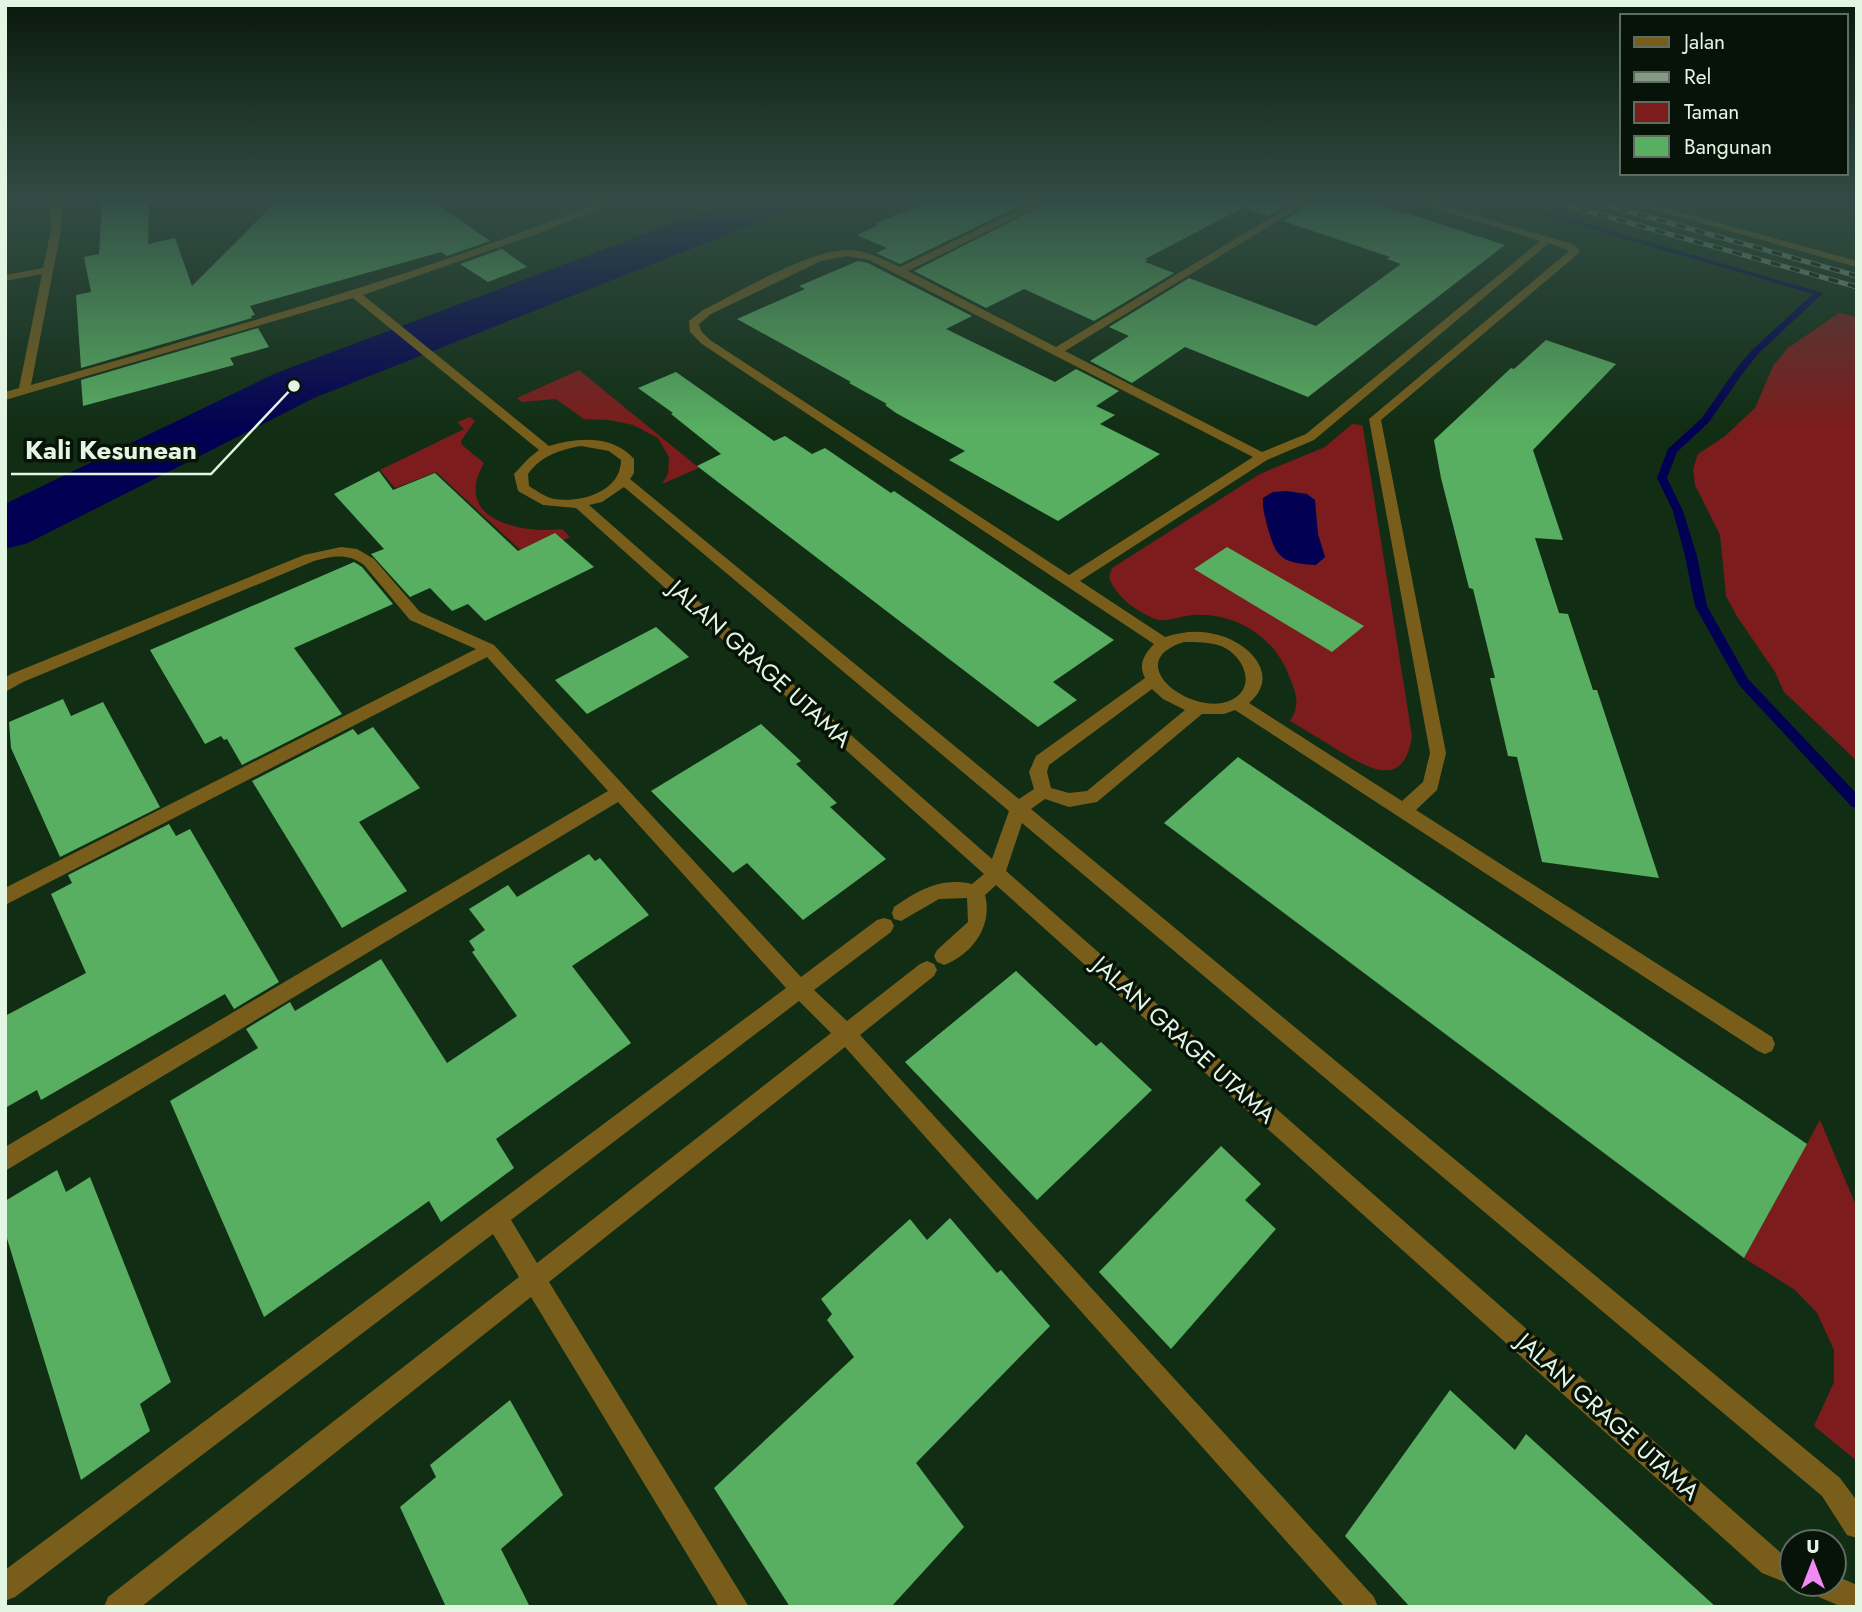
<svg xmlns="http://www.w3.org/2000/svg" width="1862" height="1612" font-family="Jost,sans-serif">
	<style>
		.green { fill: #7c1c1c }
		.water { fill: #020052 }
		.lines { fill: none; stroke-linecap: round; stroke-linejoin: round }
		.stream { fill: #020052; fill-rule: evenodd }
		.river { fill: #020052; fill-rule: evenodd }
		.building { fill: #58ae61 }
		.minor { fill: #795e1b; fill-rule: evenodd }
		.rail-casing { stroke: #839a85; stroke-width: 5 }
		.rail { stroke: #071308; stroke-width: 3.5; stroke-dasharray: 10; stroke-linecap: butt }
		.labels { text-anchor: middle; stroke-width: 7; stroke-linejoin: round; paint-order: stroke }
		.street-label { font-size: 24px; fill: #e3f5e3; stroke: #071308 }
		.leader { fill: none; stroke: #e3f5e3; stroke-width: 2.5 }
		.callout-dot { fill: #e3f5e3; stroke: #071308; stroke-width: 2.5 }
		.callout-label { font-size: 26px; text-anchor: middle; font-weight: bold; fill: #e3f5e3; stroke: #071308; stroke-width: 7; stroke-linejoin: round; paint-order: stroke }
	</style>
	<rect width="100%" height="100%" fill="#112e14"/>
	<g class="green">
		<path d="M1839,313L1857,317V761L1784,692L1775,672L1736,615L1726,596L1720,535L1695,485L1693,469L1698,454L1724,437L1755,408L1773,366L1788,348Z"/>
		<path d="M579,370L699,468L662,484L668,474L669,457L658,438L633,425L609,420L584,419L556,399L522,402L517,398Z"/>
		<path d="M470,417L475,421L461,441L462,445L484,463C481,469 477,477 476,484C470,526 533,533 562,529L570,537L528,557L436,472L395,488L380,470L464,429L457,422Z"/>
		<path d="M1352,424L1362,425L1363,428L1412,736C1404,791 1368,768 1336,749C1321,739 1305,730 1290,721C1301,704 1296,693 1289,676C1274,636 1235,612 1192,615C1181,616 1165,623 1155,619C1135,610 1116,597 1109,577L1112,568L1260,474L1325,447Z"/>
		<path d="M1820,1120L1857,1208V1461L1814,1426L1834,1382V1350L1817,1313L1795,1290L1744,1258Z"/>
	</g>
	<path class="water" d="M1286,491L1307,494L1315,500L1318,534L1325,557L1316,565C1282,563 1276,559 1267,525C1265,516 1262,508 1263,498L1273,492Z"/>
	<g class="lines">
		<path class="stream" d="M1503,203H1516L1823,293L1758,354L1743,373L1709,422L1677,452L1667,478L1683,511L1697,556L1707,606L1748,679L1857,794V808L1852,807L1739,685L1695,606L1685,556L1673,511L1657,478L1668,449L1702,418L1736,369L1752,350L1813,294Z"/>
		<path class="river" d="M727,203H790L784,212L314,398L28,543L5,549V504L274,374Z"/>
	</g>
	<g class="building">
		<path d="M102,203H149L148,244L175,238L192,286L275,203H436L490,241L447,256L441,252L250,306L255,315L251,316L252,318L81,368L76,295L91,292L84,257L99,254Z"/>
		<path d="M925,203H1026L900,264L876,253L887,248L857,235L879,225L875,224Z"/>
		<path d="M1047,203H1290L1268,216L1249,210L1250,204L1145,259L1148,260L1145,262L1174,273L1094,321L1024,289L986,308L914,271Z"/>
		<path d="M1310,203H1375L1505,245L1308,397L1185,347L1132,383L1090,361L1129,336L1109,327L1189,278L1316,326L1401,264L1387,259L1390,257L1283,221Z"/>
		<path d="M502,249L527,267L488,282L460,264Z"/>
		<path d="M858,261L868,263L972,316L946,329L1055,382L1076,369L1119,391L1096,406L1115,415L1100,424L1160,454L1058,521L949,460L965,451L896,413L885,405L887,404L849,383L851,382L737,319L805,289L799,286Z"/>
		<path d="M258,328L269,347L230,358L234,365L83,406L81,380Z"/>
		<path d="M1546,340L1616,364L1533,450L1563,540L1535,538L1559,613L1568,614L1593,690H1597L1659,878L1542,862L1517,757L1508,756L1490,678H1495L1473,589L1469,588L1441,478L1434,440L1511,368L1514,369Z"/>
		<path d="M676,372L774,441L785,436L812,454L825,448L891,493L894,491L1114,640L1053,682L1077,700L1038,727L697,466L721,454L671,414L673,413L638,388Z"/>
		<path d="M379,471L393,490L435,473L518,551L555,533L594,567L485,621L468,604L452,611L430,588L410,597L371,554L384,549L334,494Z"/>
		<path d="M1227,547L1364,626L1332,652L1194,569Z"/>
		<path d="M354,562L362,567L393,604L294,648L342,714L242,765L227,739L224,740L221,736L205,744L150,650Z"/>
		<path d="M656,627L689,657L587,714L555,680Z"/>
		<path d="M63,699L71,716L103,702L160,807L60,857L11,748L9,722Z"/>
		<path d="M761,724L801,761L796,764L837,803L830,807L886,859L803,920L747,863L733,873L651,791Z"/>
		<path d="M373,727L420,788L359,822L407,891L342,928L252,781L353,729L358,735Z"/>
		<path d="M1238,757L1807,1144L1744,1258L1164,823Z"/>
		<path d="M169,824L176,836L190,829L279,982L234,1009L225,994L41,1100L37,1090L5,1108V1016L86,973L51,894L72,883L68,875Z"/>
		<path d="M589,854L595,861L600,858L649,915L572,966L631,1043L496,1139L514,1168L441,1222L429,1201L264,1317L170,1101L258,1048L246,1029L290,1002L295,1011L381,959L447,1063L517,1016L472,952L475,950L469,941L485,930L469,909L508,885L517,897Z"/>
		<path d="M1016,971L1096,1046L1101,1042L1152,1090L1037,1200L905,1062Z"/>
		<path d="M1221,1146L1261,1184L1245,1200L1276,1229L1171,1349L1099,1272Z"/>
		<path d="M57,1170L66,1192L90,1177L171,1382L140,1404L150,1431L81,1480L5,1232V1201Z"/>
		<path d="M950,1218L997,1273L1001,1270L1050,1326L916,1463L964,1527L891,1607H790L714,1488L854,1357L827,1320L832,1314L821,1299L910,1219L927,1240Z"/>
		<path d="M1450,1390L1515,1450L1526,1434L1716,1607H1410L1345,1536Z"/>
		<path d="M510,1400L563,1495L501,1549L530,1607H446L400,1507L436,1477L430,1465Z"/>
	</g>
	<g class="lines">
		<g class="minor">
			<path d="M51,203H61V230L31,385C223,330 413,277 598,203H612L537,234L363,295L549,446C578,437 613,435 634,459V473L630,479L1019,799L1034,789L1029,772L1036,756L1145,678C1138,664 1144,655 1154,644L702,344L690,332L689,321L703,310C739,292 810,249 849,250C868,251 883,259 900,267L1032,203H1045L908,271L1056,347L1295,203H1307L1065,351L1262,452L1306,434L1540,241L1419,203H1434L1572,244L1579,249V253L1381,420L1446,753L1437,790L1416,810L1772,1037L1775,1044L1772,1051L1765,1054L1758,1051L1235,710L1224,714H1202L1097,802L1069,807L1045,799L1031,809L1840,1478L1857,1501V1538L1847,1535L1822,1496L1022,823L1006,871L1781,1553L1792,1557V1584H1794L1792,1585L1762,1573L996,885L985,895C993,925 973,954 944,965L937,962L934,956L937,950L968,922L967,898L939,899L901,921L894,919L892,913L894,907C919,890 941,877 972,884L984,874L576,508L543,505L518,491L514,474L529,458L539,450L353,298L5,400V392L19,388L42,274L5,281V275L43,268L51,230ZM1549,243L1569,251L1369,419L1430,753L1423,782L1402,801L1249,703C1283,674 1246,640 1214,634C1197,630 1182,632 1165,637L1080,581L1267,460L1314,440ZM847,256L869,260L1253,457L1069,575L710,340L701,331L699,324L711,314L821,261ZM581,446L609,451L621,460C621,492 581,503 554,499C545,497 537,491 529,486L528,474C541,456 559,450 581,446ZM624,487L1009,811L992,859L589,505L602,502ZM1184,642C1196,642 1210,642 1221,646C1249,658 1258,696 1222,703C1183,710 1123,661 1184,642ZM1152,689L1163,699L1185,710L1087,791L1069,793L1051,788L1047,772L1049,765Z"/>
			<path d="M1631,203H1647L1857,261V267Z"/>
			<path d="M341,547L357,549L374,559L420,612L494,645L801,977L877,920L884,918L891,920L894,926L891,932L814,990L847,1021L920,964L927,961L934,964L937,970L934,976L860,1035L1374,1597L1378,1607H1345L845,1047L549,1282L749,1607H719L531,1297L141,1607H104L108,1597L519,1277L493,1234L15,1597L5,1601V1570L786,988L618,802L5,1171V1147L608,791L487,657L5,905V888L476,649L410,620L364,565C348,553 333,556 314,561L23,682L5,692V678L11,674L304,555ZM799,1001L831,1033L537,1263L511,1220Z"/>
			<path d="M1834,1575L1857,1585V1607H1842L1812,1594L1808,1584H1834Z"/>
		</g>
		<g class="rail-casing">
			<g id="rail">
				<path d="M1559,203L1857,287"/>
				<path d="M1599,203L1857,276"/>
			</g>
		</g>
		<use href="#rail" class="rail"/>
	</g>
	<linearGradient id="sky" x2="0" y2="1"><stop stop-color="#09190b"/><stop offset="0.47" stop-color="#324c45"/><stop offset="1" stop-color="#324c45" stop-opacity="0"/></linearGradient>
	<rect width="1862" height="429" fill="url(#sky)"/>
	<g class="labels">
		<g class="street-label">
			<text transform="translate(760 664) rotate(42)" y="8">JALAN GRAGE UTAMA</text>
			<text transform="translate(1184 1040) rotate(42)" y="8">JALAN GRAGE UTAMA</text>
			<text transform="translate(1608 1417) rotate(42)" y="8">JALAN GRAGE UTAMA</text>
		</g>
	</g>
	<path class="leader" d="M294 386L211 474H11"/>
	<circle class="callout-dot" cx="294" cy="386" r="7"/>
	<g class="callout-label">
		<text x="111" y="459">Kali Kesunean</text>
	</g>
	<rect width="1862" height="1612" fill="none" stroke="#e3f5e3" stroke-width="14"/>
	<rect x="1620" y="14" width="228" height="161" fill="#071308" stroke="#5f6d60" stroke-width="2"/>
	<rect x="1634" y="37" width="35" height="10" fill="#795e1b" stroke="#5f6d60" stroke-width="2"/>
	<text x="1684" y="49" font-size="21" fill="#e3f5e3">Jalan</text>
	<rect x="1634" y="72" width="35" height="10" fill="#839a85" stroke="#5f6d60" stroke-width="2"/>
	<text x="1684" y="84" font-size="21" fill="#e3f5e3">Rel</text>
	<rect x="1634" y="102" width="35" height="21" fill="#7c1c1c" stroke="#5f6d60" stroke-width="2"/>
	<text x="1684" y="119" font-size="21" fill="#e3f5e3">Taman</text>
	<rect x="1634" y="136" width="35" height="21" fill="#58ae61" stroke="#5f6d60" stroke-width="2"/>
	<text x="1684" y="154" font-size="21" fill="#e3f5e3">Bangunan</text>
	<g transform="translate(1813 1563)"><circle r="33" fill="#071308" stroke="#5f6d60" stroke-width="2"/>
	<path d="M0-5L12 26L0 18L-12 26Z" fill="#f18af5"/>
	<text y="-10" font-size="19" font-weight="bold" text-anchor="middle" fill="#e3f5e3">U</text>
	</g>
</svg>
